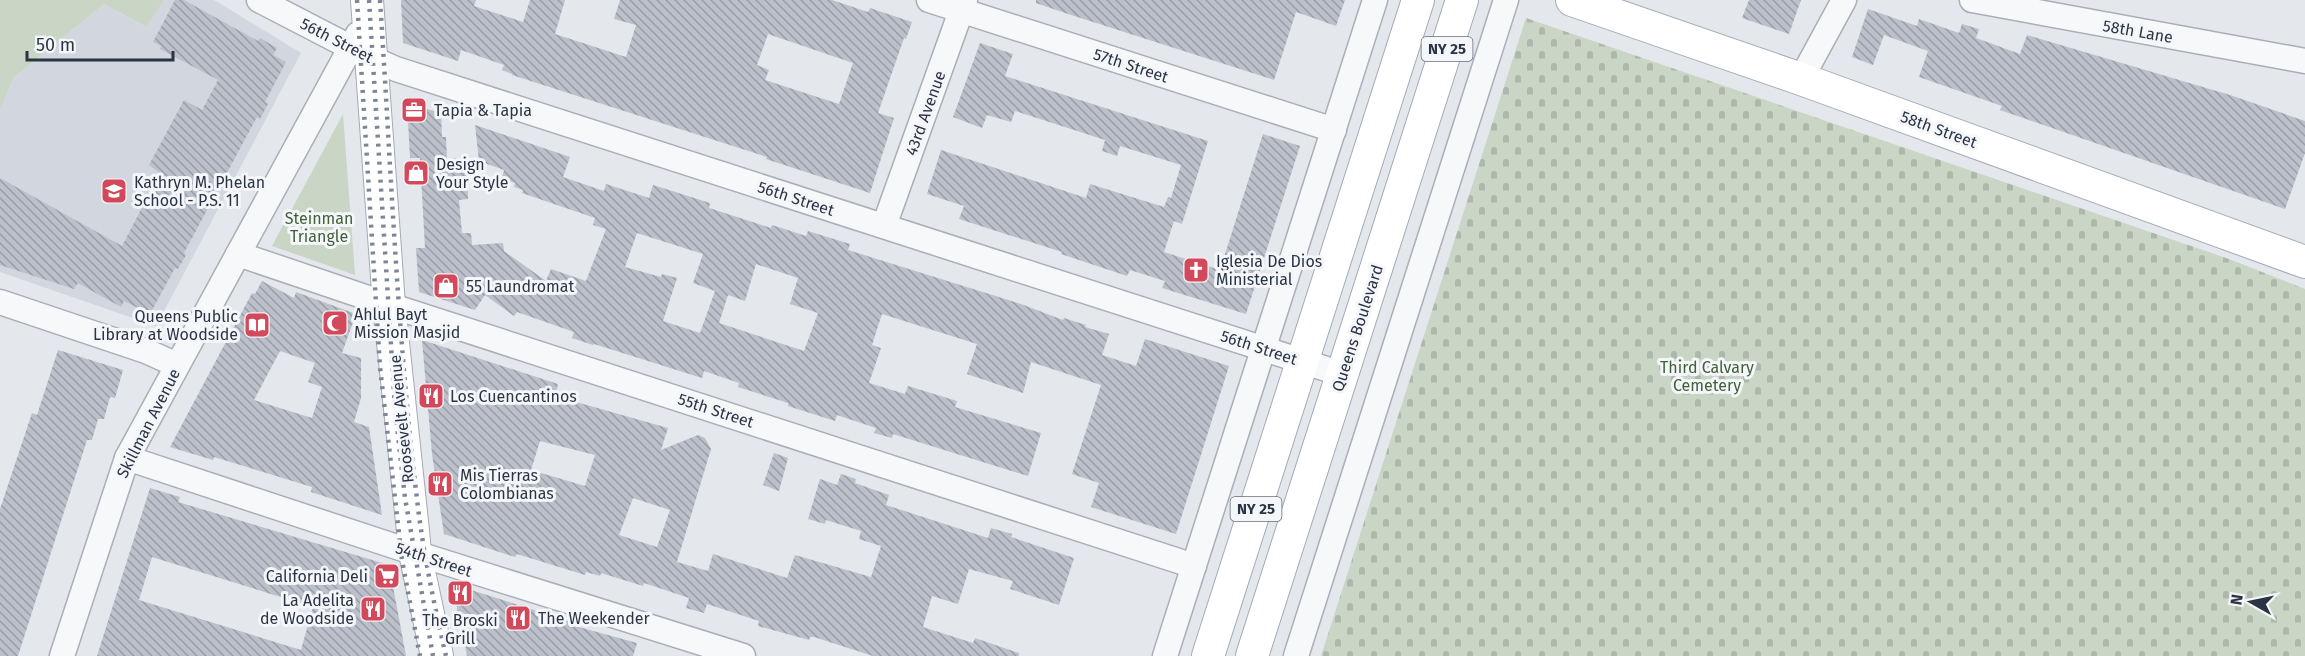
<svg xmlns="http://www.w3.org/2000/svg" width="2305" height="656" font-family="'Fira Sans',sans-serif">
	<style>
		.built { fill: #d2d6de }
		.green { fill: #c9d6c5 }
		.cemetery { fill: url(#cemetery-stones) }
		.building { fill: url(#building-back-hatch); fill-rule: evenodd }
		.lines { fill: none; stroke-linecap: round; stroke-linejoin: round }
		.minor-casing { stroke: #a9aeb7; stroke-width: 27 }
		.major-casing { stroke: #a3abb8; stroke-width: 34 }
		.minor { stroke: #f7f8fa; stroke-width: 24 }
		.major { stroke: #fff; stroke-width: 32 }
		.rail { stroke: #7d8696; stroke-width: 4.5; stroke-dasharray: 3 6; stroke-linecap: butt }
		.labels { text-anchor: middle; stroke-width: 6; stroke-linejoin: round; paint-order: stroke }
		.shield { fill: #f4f6f9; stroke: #676e7b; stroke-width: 1.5 }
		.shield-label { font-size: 15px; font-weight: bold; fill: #2b3445 }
		.street-label { font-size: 16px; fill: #2b3445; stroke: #f4f6f9 }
		.poi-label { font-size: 16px; fill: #2b3445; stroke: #f4f6f9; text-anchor: start }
		.park-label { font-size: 16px; fill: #3f6138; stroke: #f4f6f9 }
	</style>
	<defs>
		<pattern id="cemetery-stones" width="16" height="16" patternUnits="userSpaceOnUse" patternTransform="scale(1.5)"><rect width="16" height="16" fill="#c9d6c5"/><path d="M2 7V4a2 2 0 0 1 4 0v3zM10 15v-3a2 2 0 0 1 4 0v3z" fill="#adb8ab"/></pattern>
		<pattern id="building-back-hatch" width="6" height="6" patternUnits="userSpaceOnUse" patternTransform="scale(1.5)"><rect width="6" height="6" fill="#bbc0ca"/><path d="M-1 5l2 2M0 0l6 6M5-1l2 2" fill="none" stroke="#989da6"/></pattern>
	</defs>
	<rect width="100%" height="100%" fill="#e4e7ec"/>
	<path class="built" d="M164,0H214L301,53L156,326L0,272V110L14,77L104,4L145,27Z"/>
	<g class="green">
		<path d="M0,0H164L146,27L104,4L14,77L0,110Z"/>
		<path d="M343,114L355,275L272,246Z"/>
	</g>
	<path class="cemetery" d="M1526,18L2229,259L2305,289V656H1321Z"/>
	<g class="building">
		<path d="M175,0H184L258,41L260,38L277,48L273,55L286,62L265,102L268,104L260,119L257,117L184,253L186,255L178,269L175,268L150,314L124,301L121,307L78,283L74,289L0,265V178L122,246L160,173L149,165L184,100L202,110L218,80L160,49L161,46L153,42Z"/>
		<path d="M401,0H476L474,6L523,22L530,0H565L555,34L626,57L636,25L614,19L620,0H832L868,12L870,8L912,22L906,39L904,38L878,113L894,118L870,193L766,159L767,157L512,75V74L502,70L504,65L461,50L458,61L403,43ZM768,34L853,63L839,104L765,80L769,70L757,65Z"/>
		<path d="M1036,0H1345L1336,26L1296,12L1274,80L1068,14L1036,3Z"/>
		<path d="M1749,0H1801L1789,34L1742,18Z"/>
		<path d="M1868,9L1917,26L1919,19L1959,33L1962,24L1979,29L1976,38L2020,54L2027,35L2230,95L2305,121V153L2285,209L2000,110L2002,106L1919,77L1928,51L1884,35L1873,65L1852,57Z"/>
		<path d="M980,43L1013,54L1005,76L1208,141L1182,224L1174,221L1164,252L1220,270L1263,134L1300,146L1246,314L1162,288L1165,281L1130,270L1127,276L1061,254L1062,252L959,219L964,206L927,194L941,150L1086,198L1090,184L1164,207L1168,197L1171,198L1181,165L1120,146L1117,156L1102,151L1105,140L1015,111L1011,122L987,115L982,128L953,117Z"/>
		<path d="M407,103L441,113L442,137H446L447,159L467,158L468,199L459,200L462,233H471L472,245L503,243L504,251L546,281L551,269L586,281L606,229L593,225L595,218L522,193L523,190L514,187L515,183L502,178L504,170L479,161L475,125L570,157L563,177L604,191L606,184L649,198L653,185L710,203L709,208L737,217L771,228L772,225L806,236L808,231L850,244L848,250L1021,304L1063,320L1064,318L1086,325L1085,327L1109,334L1102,355L1136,366L1145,339L1229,366L1176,534L1091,507L1099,483L1072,474L1101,385L1031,362L1023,393L967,374L977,344L882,314L872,345L881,348L869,383L905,394L908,386L957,401L955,407L1041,433L1028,476L893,434L892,438L874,433L876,428L837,415L835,421L788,406V403L738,387L739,383L704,371L702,378L594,344L593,345L572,338L574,332L517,312L514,316L485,295L475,310L419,292L416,248H425L420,158H410ZM637,233L703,254L693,283L715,291L700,333L663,321L677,278L662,274L661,277L625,267ZM756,264L798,278L790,304L818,313L804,351L719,323L728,295L745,301Z"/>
		<path d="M262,281L294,298L296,292L356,314L342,353L361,358V398L354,422L369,427L382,515L311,492L312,487L214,457L213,460L170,447L252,293L255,294ZM280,351L315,363L308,382L322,387L312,418L254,400Z"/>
		<path d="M422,340L558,384L555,396L668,428L661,450L698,435L705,438L711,449L677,562L708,571L713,554L787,578L795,555L871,577L881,546L859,539L861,531L826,520L825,524L808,519L820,479L837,485L841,474L856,479L855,483L889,495L886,505L988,538L991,528L1012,534L1011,537L1074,558L1059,605L1010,589L1013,581L969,569L958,604L932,596L923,627L973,643L975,638L1019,653V656H873L814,637H810L809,640L758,626L759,621L707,604L704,613L686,608L689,598L644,583L643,586L601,573L600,576L586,572L585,575L517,554L515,557L444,534L432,454ZM540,441L595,455L585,486L531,470ZM633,498L670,510L657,547L619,535Z"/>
		<path d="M58,350L123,370L115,398L110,397L104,419H98L92,440H87L18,656H0V509L32,413L37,415Z"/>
		<path d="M774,453L788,458L779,491L763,485Z"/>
		<path d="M150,488L180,497L178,502L389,565L406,656H97ZM152,557L313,607L301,650L139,600Z"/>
		<path d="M452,584L569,621L568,624L637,643L633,656H467Z"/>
	</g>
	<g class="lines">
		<g class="minor-casing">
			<g id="minor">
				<path d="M259,0L371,58L396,69L1342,374"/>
				<path d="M929,0L1334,130"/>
				<path d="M1972,0L2305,61"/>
				<path d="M1801,79L1844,0"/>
				<path d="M884,226L965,0"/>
				<path d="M238,254L389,305L1194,566"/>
				<path d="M0,302L146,351L177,365"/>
				<path d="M127,458L415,553L743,656"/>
				<path d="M62,656L127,458L358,34"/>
				<path d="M1165,656L1375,0"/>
				<path d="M1296,656L1506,0"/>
			</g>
		</g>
		<g class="major-casing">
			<g id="major">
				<path d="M367,0L389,305L413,531L415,553L437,656"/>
				<path d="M1572,0L1801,79L2305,262"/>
				<path d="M1208,656L1418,0"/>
				<path d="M1252,656L1462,0"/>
			</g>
		</g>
		<use href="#minor" class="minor"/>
		<use href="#major" class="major"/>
		<g class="rail">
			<path d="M357,0L380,367L402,560L420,656"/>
			<path d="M369,0L395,408L405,498L433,656"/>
			<path d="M380,0C391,166 397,334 417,499C423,552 434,604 446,656"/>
		</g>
	</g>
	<defs>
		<g id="office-square" transform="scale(1.35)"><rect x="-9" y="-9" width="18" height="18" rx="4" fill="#d1495b" stroke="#f4f6f9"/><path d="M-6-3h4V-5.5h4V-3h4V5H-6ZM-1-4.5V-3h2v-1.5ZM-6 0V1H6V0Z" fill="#fff"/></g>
		<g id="shop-square" transform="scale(1.35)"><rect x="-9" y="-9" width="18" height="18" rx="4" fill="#d1495b" stroke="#f4f6f9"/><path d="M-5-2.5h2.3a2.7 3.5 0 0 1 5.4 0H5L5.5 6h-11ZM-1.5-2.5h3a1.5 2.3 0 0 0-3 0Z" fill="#fff"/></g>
		<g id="school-square" transform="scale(1.35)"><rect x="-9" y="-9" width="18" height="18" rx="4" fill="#d1495b" stroke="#f4f6f9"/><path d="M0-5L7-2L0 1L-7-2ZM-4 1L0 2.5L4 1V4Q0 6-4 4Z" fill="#fff"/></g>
		<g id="church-square" transform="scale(1.35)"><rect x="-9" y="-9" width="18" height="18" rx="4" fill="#d1495b" stroke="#f4f6f9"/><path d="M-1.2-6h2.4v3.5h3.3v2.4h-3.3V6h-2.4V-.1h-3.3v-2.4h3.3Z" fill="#fff"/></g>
		<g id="mosque-square" transform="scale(1.35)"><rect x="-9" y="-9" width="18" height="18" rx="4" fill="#d1495b" stroke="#f4f6f9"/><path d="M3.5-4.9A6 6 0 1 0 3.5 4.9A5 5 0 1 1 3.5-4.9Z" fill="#fff"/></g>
		<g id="library-square" transform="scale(1.35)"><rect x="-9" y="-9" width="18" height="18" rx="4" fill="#d1495b" stroke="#f4f6f9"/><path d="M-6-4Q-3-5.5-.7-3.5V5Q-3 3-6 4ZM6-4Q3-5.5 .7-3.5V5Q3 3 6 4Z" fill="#fff"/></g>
		<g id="restaurant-square" transform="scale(1.35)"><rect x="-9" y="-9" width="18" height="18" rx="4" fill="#d1495b" stroke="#f4f6f9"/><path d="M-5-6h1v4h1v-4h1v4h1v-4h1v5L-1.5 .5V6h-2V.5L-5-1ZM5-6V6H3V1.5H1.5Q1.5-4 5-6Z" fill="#fff"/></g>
		<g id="supermarket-square" transform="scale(1.35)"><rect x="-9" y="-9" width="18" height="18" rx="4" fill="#d1495b" stroke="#f4f6f9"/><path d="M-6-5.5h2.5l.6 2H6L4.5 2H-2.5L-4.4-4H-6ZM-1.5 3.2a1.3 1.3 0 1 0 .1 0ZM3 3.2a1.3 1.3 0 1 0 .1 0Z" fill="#fff"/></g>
	</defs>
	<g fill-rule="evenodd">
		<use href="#office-square" x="414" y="110"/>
		<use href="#shop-square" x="416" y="173"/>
		<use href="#school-square" x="114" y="191"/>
		<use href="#church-square" x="1196" y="270"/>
		<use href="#shop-square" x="446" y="286"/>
		<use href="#mosque-square" x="335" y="323"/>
		<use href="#library-square" x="257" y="325"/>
		<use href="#restaurant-square" x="431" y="396"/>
		<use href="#restaurant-square" x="440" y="484"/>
		<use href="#supermarket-square" x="387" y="576"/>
		<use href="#restaurant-square" x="460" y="593"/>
		<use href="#restaurant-square" x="373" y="609"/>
		<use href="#restaurant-square" x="518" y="618"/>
	</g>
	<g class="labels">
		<g class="shield">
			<rect x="1421.5" y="37" width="51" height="24" rx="4.5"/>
			<rect x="1230.5" y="497" width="51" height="24" rx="4.5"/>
		</g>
		<g class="shield-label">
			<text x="1447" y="54">NY 25</text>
			<text x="1256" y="514">NY 25</text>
		</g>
		<g class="street-label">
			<text transform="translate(2138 31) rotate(10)" y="6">58th Lane</text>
			<text transform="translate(337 40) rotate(27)" y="6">56th Street</text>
			<text transform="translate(1131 65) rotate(18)" y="6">57th Street</text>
			<text transform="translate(925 113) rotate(-70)" y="6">43rd Avenue</text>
			<text transform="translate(1939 129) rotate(20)" y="6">58th Street</text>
			<text transform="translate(796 198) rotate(18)" y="6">56th Street</text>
			<text transform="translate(1357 328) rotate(-72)" y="6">Queens Boulevard</text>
			<text transform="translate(1259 347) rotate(18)" y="6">56th Street</text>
			<text transform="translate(716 410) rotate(18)" y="6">55th Street</text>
			<text transform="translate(401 419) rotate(-96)" y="6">Roosevelt Avenue</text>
			<text transform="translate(148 423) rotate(-63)" y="6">Skillman Avenue</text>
			<text transform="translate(434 559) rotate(18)" y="6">54th Street</text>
		</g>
		<g class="poi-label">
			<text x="434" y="116">Tapia &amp; Tapia</text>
			<text x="436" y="170">Design<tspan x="436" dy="18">Your Style</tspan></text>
			<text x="134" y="188">Kathryn M. Phelan<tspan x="134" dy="18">School - P.S. 11</tspan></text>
			<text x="1216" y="267">Iglesia De Dios<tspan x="1216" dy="18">Ministerial</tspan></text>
			<text x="466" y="292">55 Laundromat</text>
			<text x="354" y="320">Ahlul Bayt<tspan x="354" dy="18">Mission Masjid</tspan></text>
			<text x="238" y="322" text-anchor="end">Queens Public<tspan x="238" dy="18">Library at Woodside</tspan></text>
			<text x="450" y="402">Los Cuencantinos</text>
			<text x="460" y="481">Mis Tierras<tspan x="460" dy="18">Colombianas</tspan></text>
			<text x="368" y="582" text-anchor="end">California Deli</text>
			<text x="354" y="606" text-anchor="end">La Adelita<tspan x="354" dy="18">de Woodside</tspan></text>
			<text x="538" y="624">The Weekender</text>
			<text x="460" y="626" text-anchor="middle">The Broski<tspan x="460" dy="18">Grill</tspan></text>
		</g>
		<g class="park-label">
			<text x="319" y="224">Steinman<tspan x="319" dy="18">Triangle</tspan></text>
			<text x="1707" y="373">Third Calvary<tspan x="1707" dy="18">Cemetery</tspan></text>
		</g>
	</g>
	<g transform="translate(2251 602) rotate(279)" stroke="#f4f6f9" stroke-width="4.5" paint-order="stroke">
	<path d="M0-4.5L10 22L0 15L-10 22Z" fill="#2b3445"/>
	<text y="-9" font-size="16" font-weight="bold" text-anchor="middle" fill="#2b3445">N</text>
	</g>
	<path d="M27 51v9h146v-9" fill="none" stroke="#2b3445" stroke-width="3"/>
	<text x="36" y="51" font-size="18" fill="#2b3445" stroke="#f4f6f9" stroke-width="4.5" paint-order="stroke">50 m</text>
</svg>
